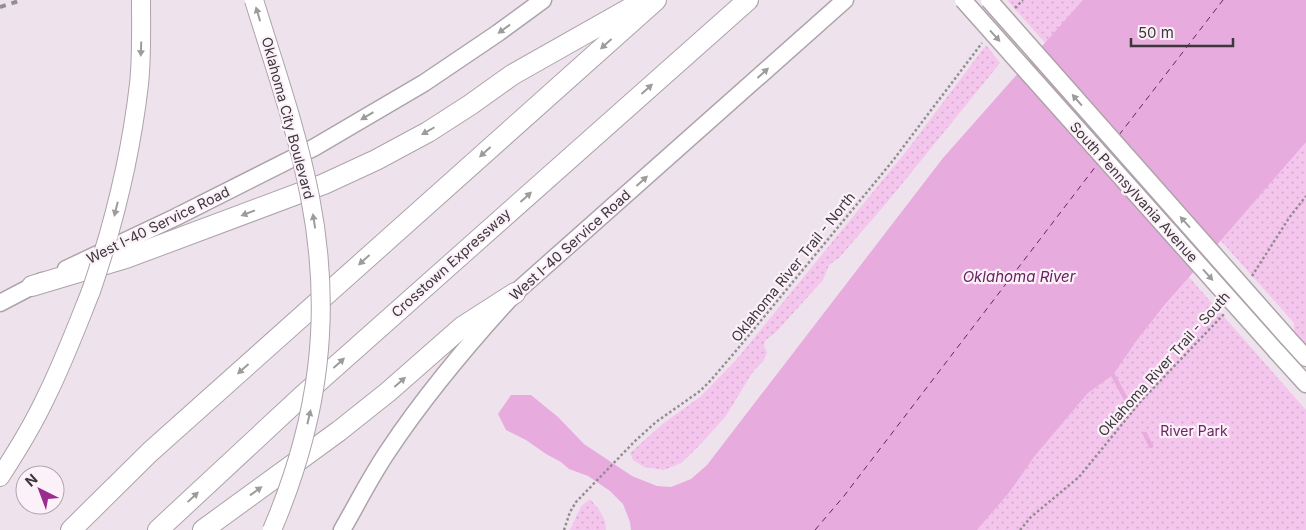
<svg xmlns="http://www.w3.org/2000/svg" width="1306" height="530" font-family="Inter,sans-serif">
	<style>
		.green { fill: url(#green-dots) }
		.water { fill: #e8abde }
		.lines { fill: none; stroke-linecap: round; stroke-linejoin: round }
		.stream { stroke: #e8abde; stroke-width: 4.5 }
		.ferry { stroke: #682260; stroke-width: 1; stroke-dasharray: 6 5; stroke-linecap: butt }
		.secondary-casing { stroke: #ada3ab; stroke-width: 19 }
		.primary-casing { stroke: #ada3ab; stroke-width: 20 }
		.highway-casing { stroke: #ada3ab; stroke-width: 22 }
		.path { stroke: #938c92; stroke-width: 2.5; stroke-dasharray: 2.5 2.5; stroke-linecap: butt }
		.secondary { stroke: #fff; stroke-width: 16 }
		.primary { stroke: #fff; stroke-width: 18 }
		.highway { stroke: #fff; stroke-width: 20 }
		.rail { stroke: #948d93; stroke-width: 4; stroke-dasharray: 6 6; stroke-linecap: butt }
		.secondary-bridge-casing { stroke: #ada3ab; stroke-width: 19; stroke-linecap: butt }
		.primary-bridge-casing { stroke: #ada3ab; stroke-width: 20; stroke-linecap: butt }
		.secondary-bridge { stroke: #fff; stroke-width: 16 }
		.primary-bridge { stroke: #fff; stroke-width: 18 }
		.oneway { fill: #9d9b9c }
		.labels { text-anchor: middle; stroke-width: 4.5; stroke-linejoin: round; paint-order: stroke }
		.street-label { font-size: 14px; fill: #3b373a; stroke: #fcf1f9 }
		.park-label { font-size: 14px; fill: #6b2563; stroke: #fcf1f9 }
		.water-label { font-size: 15px; font-style: italic; fill: #682260; stroke: #fcf1f9 }
	</style>
	<defs>
		<pattern id="green-dots" width="8" height="8" patternUnits="userSpaceOnUse" patternTransform="scale(1.25)"><rect width="8" height="8" fill="#f5c6ed"/><path d="M2 2h.1M6 6h.1" fill="none" stroke="#d3abcc" stroke-width="1.8" stroke-linecap="round"/></pattern>
	</defs>
	<rect width="100%" height="100%" fill="#eee3ec"/>
	<g class="green">
		<path d="M1007,0H1306V345L1294,331V323Z"/>
		<path d="M986,45L1000,63L889,200L839,258L829,265L823,280L777,331L765,341L764,346L767,352L764,360L752,373L726,416L696,449L681,463L664,470L644,467L633,460L630,453L665,422L700,397L736,360L908,149Z"/>
		<path d="M1189,277L1306,410V530H977L1009,493L1034,457L1088,393L1113,375L1139,337Z"/>
		<path d="M590,499C598,508 606,517 606,530H570L581,506Z"/>
	</g>
	<path class="water" d="M1083,0H1306V142L1164,306L1137,340L1113,375L1088,393L1034,457L1009,493L977,530H631L630,522L623,504L610,491L588,476L569,469L561,462L546,454L526,440L506,430L498,414L511,395H531L558,417L584,444L632,476L657,486L671,487L691,479L707,465L943,158Z"/>
	<g class="lines">
		<g class="stream">
			<path d="M1113,375L1129,405"/>
			<path d="M1145,434L1151,446"/>
		</g>
		<g class="ferry">
			<path d="M1119,135L1223,0"/>
			<path d="M815,530L844,496L1099,162"/>
		</g>
		<g class="secondary-casing">
			<g id="secondary">
				<path d="M66,269L176,217L315,147L424,83L498,33L543,0"/>
				<path d="M0,303L42,281"/>
				<path d="M1287,337L1306,358"/>
				<path d="M1276,351L1306,384"/>
				<path d="M342,530C357,504 371,476 388,451C426,394 469,343 515,293L845,0"/>
			</g>
		</g>
		<g class="primary-casing">
			<path id="primary" d="M0,477C17,451 33,425 46,397C63,363 77,326 91,291"/>
		</g>
		<g class="highway-casing">
			<g id="highway">
				<path d="M32,286L126,258L324,184L376,160L428,132L470,105L512,75L641,2"/>
				<path d="M71,530L150,452L656,0"/>
				<path d="M158,530L300,398L748,0"/>
				<path d="M203,530L339,431L388,392L462,327L515,293"/>
			</g>
		</g>
		<g class="path">
			<path d="M1015,8L1023,0"/>
			<path d="M1252,276L1289,218L1306,196"/>
			<path d="M564,530L570,512L576,502L635,441L656,422L700,391L711,380L735,352L891,163L982,43"/>
			<path d="M1020,530L1031,517L1079,477L1141,401L1224,314"/>
		</g>
		<use href="#secondary" class="secondary"/>
		<use href="#primary" class="primary"/>
		<use href="#highway" class="highway"/>
		<path class="rail" d="M0,7L22,0"/>
		<g class="secondary-bridge-casing">
			<g id="secondary-bridge">
				<path d="M963,0L1276,351"/>
				<path d="M989,0L1287,337"/>
			</g>
		</g>
		<g class="primary-bridge-casing">
			<g id="primary-bridge">
				<path d="M254,0C274,65 297,130 310,197C333,315 319,420 272,530"/>
				<path d="M91,291C114,224 131,154 139,84C142,56 141,28 141,0"/>
			</g>
		</g>
		<use href="#secondary-bridge" class="secondary-bridge"/>
		<use href="#primary-bridge" class="primary-bridge"/>
	</g>
	<defs><path id="oneway-solid" d="M-6-.8H1V-3.2L6.5 0L1 3.2V.8H-6Z" transform="scale(1.25)"/></defs>
	<g class="oneway">
		<use href="#oneway-solid" transform="translate(258 14) rotate(-107)"/>
		<use href="#oneway-solid" transform="translate(504 29) rotate(144)"/>
		<use href="#oneway-solid" transform="translate(995 36) rotate(48)"/>
		<use href="#oneway-solid" transform="translate(606 44) rotate(138)"/>
		<use href="#oneway-solid" transform="translate(141 49) rotate(92)"/>
		<use href="#oneway-solid" transform="translate(763 73) rotate(-42)"/>
		<use href="#oneway-solid" transform="translate(647 89) rotate(-42)"/>
		<use href="#oneway-solid" transform="translate(1077 100) rotate(-131)"/>
		<use href="#oneway-solid" transform="translate(367 116) rotate(149)"/>
		<use href="#oneway-solid" transform="translate(428 131) rotate(150)"/>
		<use href="#oneway-solid" transform="translate(485 152) rotate(138)"/>
		<use href="#oneway-solid" transform="translate(642 181) rotate(-42)"/>
		<use href="#oneway-solid" transform="translate(526 197) rotate(-42)"/>
		<use href="#oneway-solid" transform="translate(116 209) rotate(104)"/>
		<use href="#oneway-solid" transform="translate(248 213) rotate(159)"/>
		<use href="#oneway-solid" transform="translate(314 221) rotate(-99)"/>
		<use href="#oneway-solid" transform="translate(1185 222) rotate(-132)"/>
		<use href="#oneway-solid" transform="translate(364 260) rotate(138)"/>
		<use href="#oneway-solid" transform="translate(1208 275) rotate(48)"/>
		<use href="#oneway-solid" transform="translate(339 363) rotate(-42)"/>
		<use href="#oneway-solid" transform="translate(243 369) rotate(138)"/>
		<use href="#oneway-solid" transform="translate(400 382) rotate(-41)"/>
		<use href="#oneway-solid" transform="translate(309 417) rotate(-77)"/>
		<use href="#oneway-solid" transform="translate(256 491) rotate(-36)"/>
		<use href="#oneway-solid" transform="translate(193 497) rotate(-43)"/>
	</g>
	<g class="labels">
		<g class="street-label">
			<text transform="translate(288 118) rotate(75)" y="5">Oklahoma City Boulevard</text>
			<text transform="translate(1134 192) rotate(48)" y="5">South Pennsylvania Avenue</text>
			<text transform="translate(158 225) rotate(-26)" y="5">West I-40 Service Road</text>
			<text transform="translate(570 245) rotate(-42)" y="5">West I-40 Service Road</text>
			<text transform="translate(451 263) rotate(-42)" y="5">Crosstown Expressway</text>
			<text transform="translate(793 267) rotate(-51)" y="5">Oklahoma River Trail - North</text>
			<text transform="translate(1164 364) rotate(-48)" y="5">Oklahoma River Trail - South</text>
		</g>
		<g class="park-label">
			<text x="1194" y="436">River Park</text>
		</g>
		<g class="water-label">
			<text x="1019" y="282">Oklahoma River</text>
		</g>
	</g>
	<g transform="translate(40 490) rotate(318)"><circle r="24" fill="#fcf1f9" stroke="#afa7ad"/>
	<path d="M0-4L9 19L0 12L-9 19Z" fill="#992d8e"/>
	<text y="-8" font-size="14" font-weight="bold" text-anchor="middle" fill="#3b373a">N</text>
	</g>
	<path d="M1131 38v8h102v-8" fill="none" stroke="#3b373a" stroke-width="2.5"/>
	<text x="1138" y="38" font-size="15" fill="#3b373a" stroke="#fcf1f9" stroke-width="4" paint-order="stroke">50 m</text>
</svg>
